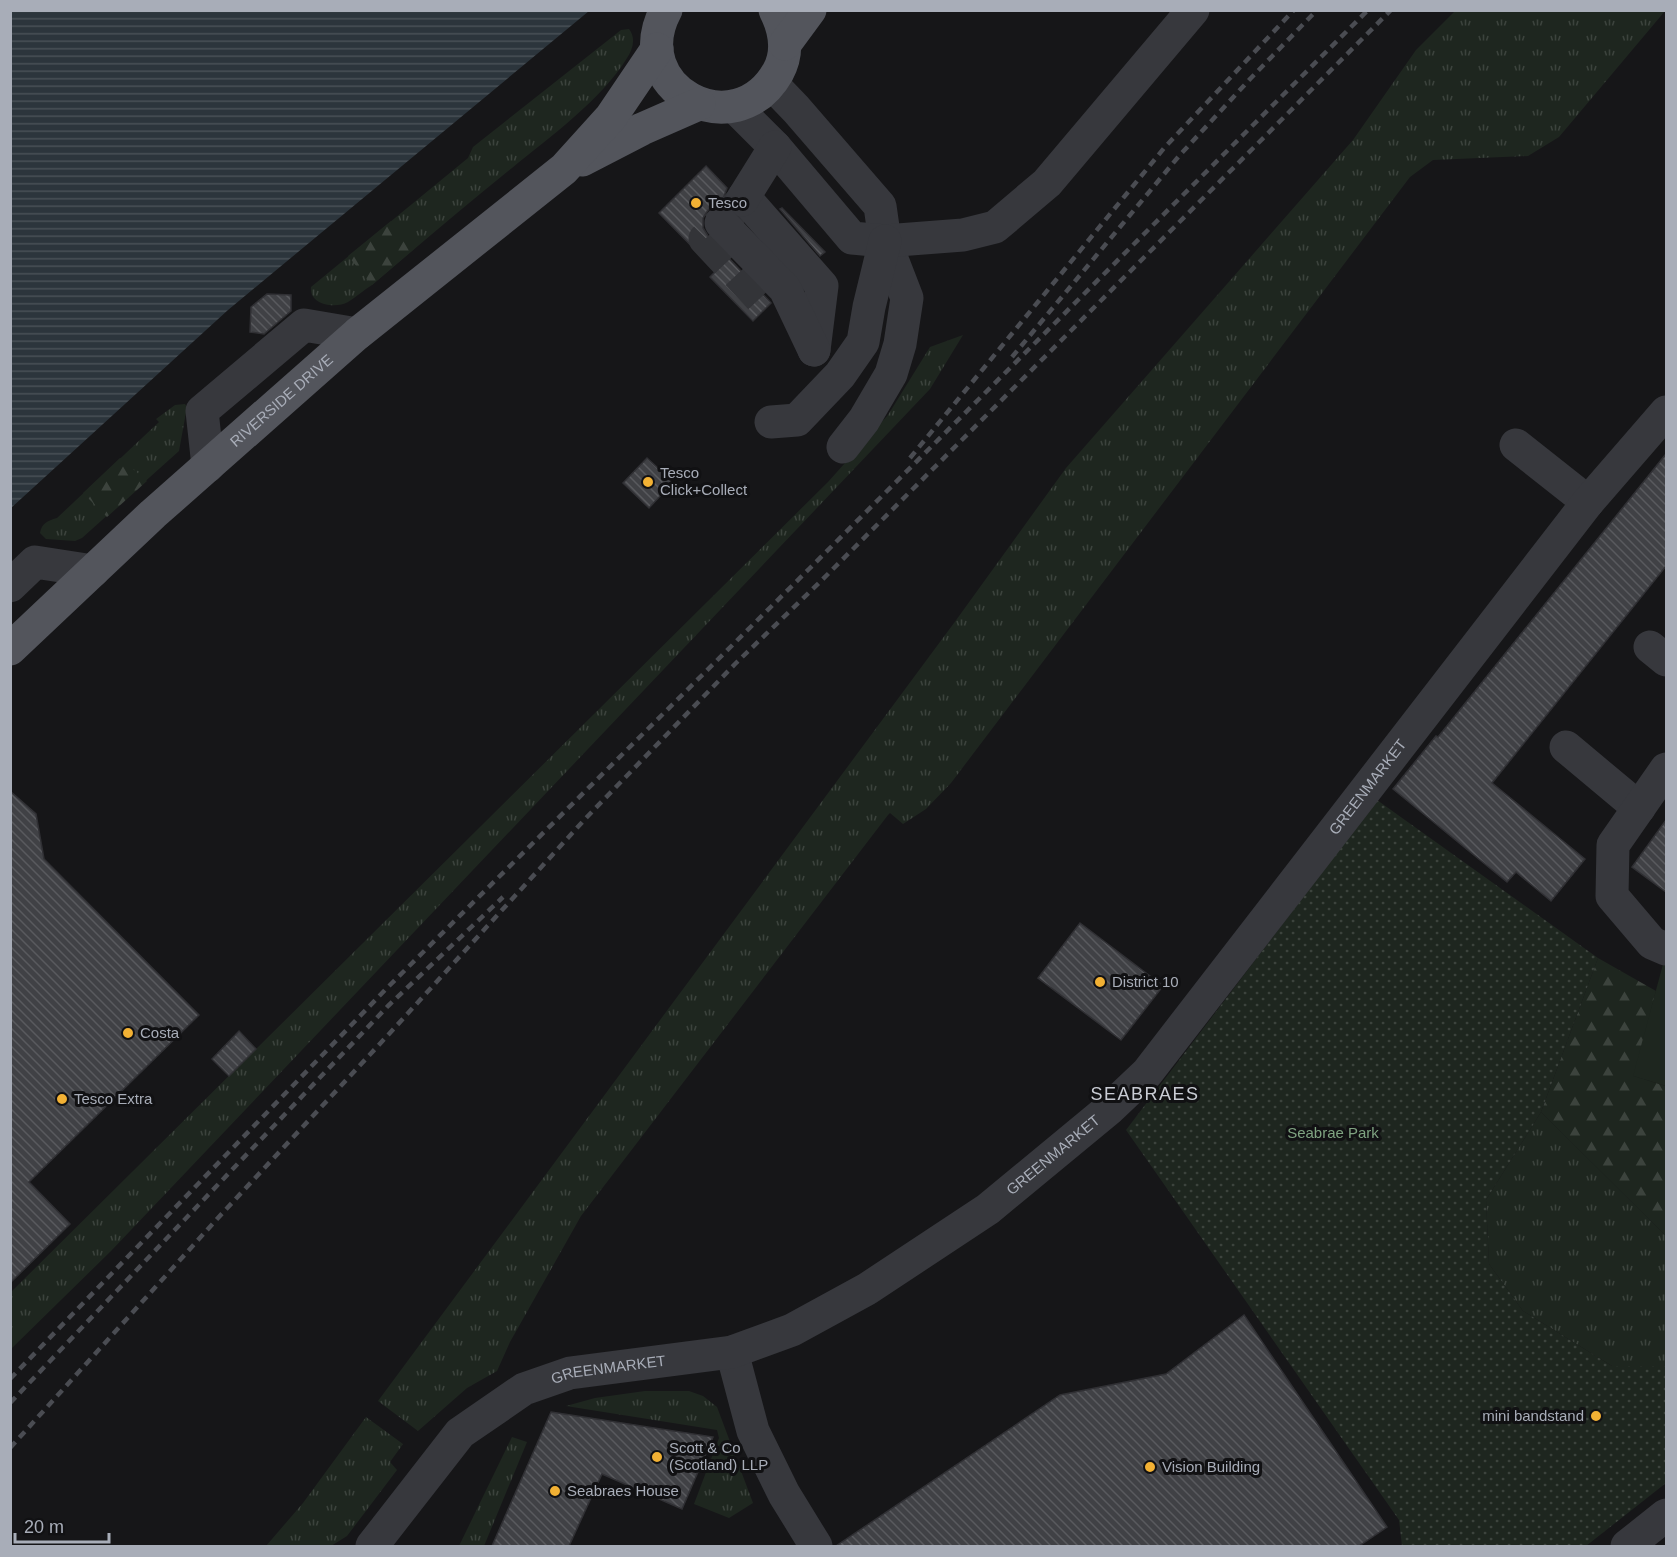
<svg xmlns="http://www.w3.org/2000/svg" width="1677" height="1557" font-family="Arial,sans-serif">
	<style>
		.grass { fill: url(#grass-tufts) }
		.forest { fill: url(#forest-firs) }
		.park { fill: url(#park-dots) }
		.garden { fill: #1e261f }
		.water { fill: url(#water-rules) }
		.building { fill: url(#building-back-hatch); stroke: #303034; stroke-width: 1.5 }
		.lines { fill: none; stroke-linecap: round; stroke-linejoin: round }
		.minor-tunnel { stroke: #333438; stroke-width: 33; stroke-dasharray: 33 16; stroke-linecap: butt }
		.minor { stroke: #37383d; stroke-width: 33 }
		.major { stroke: #53555c; stroke-width: 33 }
		.rail { stroke: #4a4c52; stroke-width: 4.5; stroke-dasharray: 8 6; stroke-linecap: butt }
		.poi-dot { fill: #f2b134; stroke: #111113; stroke-width: 2 }
		.labels { text-anchor: middle; stroke-width: 6; stroke-linejoin: round; paint-order: stroke }
		.poi-label { font-size: 15px; fill: #a8adb8; stroke: #111113; text-anchor: start }
		.street-label { font-size: 15px; fill: #a8adb8; stroke: #111113 }
		.park-label { font-size: 15px; fill: #7fa381; stroke: #111113 }
		.quarter-label { font-size: 18px; letter-spacing: 1.5px; fill: #c9ccd4; stroke: #111113 }
	</style>
	<defs>
		<pattern id="grass-tufts" width="24" height="20" patternUnits="userSpaceOnUse" patternTransform="scale(1.5)"><rect width="24" height="20" fill="#1e261f"/><path d="M3 7l-1-3M5 7V3M7 7l1-3M15 17l-1-3M17 17v-4M19 17l1-3" fill="none" stroke="#3c433d"/></pattern>
		<pattern id="forest-firs" width="22" height="20" patternUnits="userSpaceOnUse" patternTransform="scale(1.5)"><rect width="22" height="20" fill="#1e261f"/><path d="M5 1l3.5 6h-7zM16 11l3.5 6h-7z" fill="#3c433d"/></pattern>
		<pattern id="park-dots" width="8" height="8" patternUnits="userSpaceOnUse" patternTransform="scale(1.5)"><rect width="8" height="8" fill="#1e261f"/><path d="M2 2h.1M6 6h.1" fill="none" stroke="#3c433d" stroke-width="1.8" stroke-linecap="round"/></pattern>
		<pattern id="water-rules" width="6" height="5" patternUnits="userSpaceOnUse" patternTransform="scale(1.5)"><rect width="6" height="5" fill="#2c353c"/><path d="M0 2.5h6" fill="none" stroke="#485056"/></pattern>
		<pattern id="building-back-hatch" width="6" height="6" patternUnits="userSpaceOnUse" patternTransform="scale(1.5)"><rect width="6" height="6" fill="#404145"/><path d="M-1 5l2 2M0 0l6 6M5-1l2 2" fill="none" stroke="#595a5e"/></pattern>
	</defs>
	<rect width="100%" height="100%" fill="#161618"/>
	<g class="grass">
		<path d="M1456,10L1665,11L1559,137L1528,156L1433,160L1410,177L951,783L926,809L903,824L890,813L888,815L581,1216L510,1342L497,1371L467,1388L418,1431L378,1401L954,623L1066,468L1353,140L1416,50Z"/>
		<path d="M629,29C636,38 633,49 627,58C602,99 550,137 512,168C465,206 419,245 372,285C364,290 356,297 348,302C335,309 309,305 311,287L468,158L473,147L621,30Z"/>
		<path d="M963,335L930,389L111,1251L11,1349V1292L828,482L888,415L930,347Z"/>
		<path d="M185,404L187,407L179,451L82,538L75,541L46,539L40,533C42,523 47,521 57,518L159,422L156,419L175,405Z"/>
		<path d="M1541,1112L1666,1236V1366H1612L1523,1311L1489,1264L1486,1200Z"/>
		<path d="M645,1391H689L703,1396L717,1407L753,1503L729,1518L694,1504L719,1438L717,1430L566,1406L595,1398Z"/>
		<path d="M366,1417L403,1444L390,1462L397,1470L347,1536L331,1546H266L303,1503Z"/>
		<path d="M512,1437L527,1442L484,1546H459Z"/>
	</g>
	<g class="forest">
		<path d="M391,221L414,249L372,285L348,256Z"/>
		<path d="M120,458L147,481L107,517L83,493Z"/>
		<path d="M1598,958L1656,991L1634,1076L1666,1086V1236L1541,1112Z"/>
	</g>
	<path class="park" d="M1377,800L1598,958L1541,1112L1486,1200L1489,1264L1523,1311L1612,1366H1666V1483L1586,1546H1402L1399,1520L1126,1130Z"/>
	<path class="garden" d="M1663,964L1666,965V1086L1633,1076Z"/>
	<path class="water" d="M11,10H589V11L228,310L11,508Z"/>
	<g class="building">
		<path d="M706,166L727,188L723,199L724,205H716L708,210L703,218V228L708,236L771,303L753,321L710,277L716,271L659,213Z"/>
		<path d="M782,208L825,252L820,256L780,209Z"/>
		<path d="M267,294L291,295V311L264,334L250,332L251,307Z"/>
		<path d="M1666,454V566L1492,783L1585,859L1551,901L1516,872L1507,882L1393,789L1436,736L1438,737Z"/>
		<path d="M647,458L673,482L649,508L623,483Z"/>
		<path d="M10,791L36,814L44,859L199,1015L29,1182L70,1224L10,1283Z"/>
		<path d="M1666,820V892L1632,867Z"/>
		<path d="M1080,923L1163,986L1121,1040L1038,978Z"/>
		<path d="M239,1031L256,1049L229,1076L212,1059Z"/>
		<path d="M1244,1315L1387,1527L1359,1546H836L1060,1395L1166,1374Z"/>
		<path d="M551,1412L713,1437L682,1509L602,1474L569,1546H492Z"/>
	</g>
	<g class="lines">
		<path class="minor-tunnel" d="M740,203L705,239L768,306"/>
		<g class="minor">
			<path d="M771,83L796,109L880,206L885,241L907,298L900,344L891,374L864,420L843,447"/>
			<path d="M734,106L775,147L852,238L885,241L963,235L995,227L1047,183L1193,10"/>
			<path d="M744,197L822,286L814,350"/>
			<path d="M742,200L775,147"/>
			<path d="M721,223L785,289L814,350"/>
			<path d="M771,422L797,420L840,375L863,342L869,307L885,241"/>
			<path d="M1516,445L1588,502"/>
			<path d="M208,466L202,411L304,325L357,334"/>
			<path d="M10,586L35,562L93,571"/>
			<path d="M1650,647L1666,660"/>
			<path d="M1566,747L1639,808"/>
			<path d="M1666,769L1613,845L1612,896L1652,943L1666,949"/>
			<path d="M732,1352L753,1431L784,1494L816,1546"/>
			<path id="s1" d="M372,1546L460,1433L524,1389L570,1373L732,1352L792,1330L867,1289L988,1209L1109,1109L1147,1073L1588,502L1666,412"/>
			<path d="M1627,1546L1666,1515"/>
		</g>
		<g class="major">
			<path d="M666,10C624,88 735,148 778,72C789,52 785,30 775,10"/>
			<path d="M785,44L810,10"/>
			<path d="M582,160L642,129L699,104"/>
			<path id="s2" d="M10,649L153,514L357,334L564,169L611,117L657,49"/>
		</g>
		<g class="rail">
			<path d="M1012,357L1179,156L1251,78L1317,10"/>
			<path d="M910,458L1165,147L1294,10"/>
			<path d="M10,1379L386,989L809,569L1368,10"/>
			<path d="M10,1403L388,1006L503,897"/>
			<path d="M10,1448L217,1219L389,1034L586,818L735,664L821,581L1391,10"/>
		</g>
	</g>
	<g class="poi-dot">
		<circle cx="696" cy="203" r="6"/>
		<circle cx="648" cy="482" r="6"/>
		<circle cx="1100" cy="982" r="6"/>
		<circle cx="128" cy="1033" r="6"/>
		<circle cx="62" cy="1099" r="6"/>
		<circle cx="1596" cy="1416" r="6"/>
		<circle cx="657" cy="1457" r="6"/>
		<circle cx="1150" cy="1467" r="6"/>
		<circle cx="555" cy="1491" r="6"/>
	</g>
	<g class="labels">
		<g class="poi-label">
			<text x="708" y="208">Tesco</text>
			<text x="660" y="478">Tesco<tspan x="660" dy="17">Click+Collect</tspan></text>
			<text x="1112" y="987">District 10</text>
			<text x="140" y="1038">Costa</text>
			<text x="74" y="1104">Tesco Extra</text>
			<text x="1584" y="1421" text-anchor="end">mini bandstand</text>
			<text x="669" y="1453">Scott &amp; Co<tspan x="669" dy="17">(Scotland) LLP</tspan></text>
			<text x="1162" y="1472">Vision Building</text>
			<text x="567" y="1496">Seabraes House</text>
		</g>
		<g class="street-label">
			<text dy="5" stroke="none"><textPath href="#s2" startOffset="368">RIVERSIDE DRIVE</textPath></text>
			<text dy="5" stroke="none"><textPath href="#s1" startOffset="1298">GREENMARKET</textPath></text>
			<text dy="5" stroke="none"><textPath href="#s1" startOffset="812">GREENMARKET</textPath></text>
			<text dy="5" stroke="none"><textPath href="#s1" startOffset="308">GREENMARKET</textPath></text>
		</g>
		<g class="park-label">
			<text x="1333" y="1138">Seabrae Park</text>
		</g>
		<g class="quarter-label">
			<text x="1145" y="1100">SEABRAES</text>
		</g>
	</g>
	<rect width="1677" height="1557" fill="none" stroke="#a8adb8" stroke-width="24"/>
	<path d="M15 1533v9h94v-9" fill="none" stroke="#a8adb8" stroke-width="3"/>
	<text x="24" y="1533" font-size="18" fill="#a8adb8" stroke="#111113" stroke-width="4.5" paint-order="stroke">20 m</text>
</svg>
